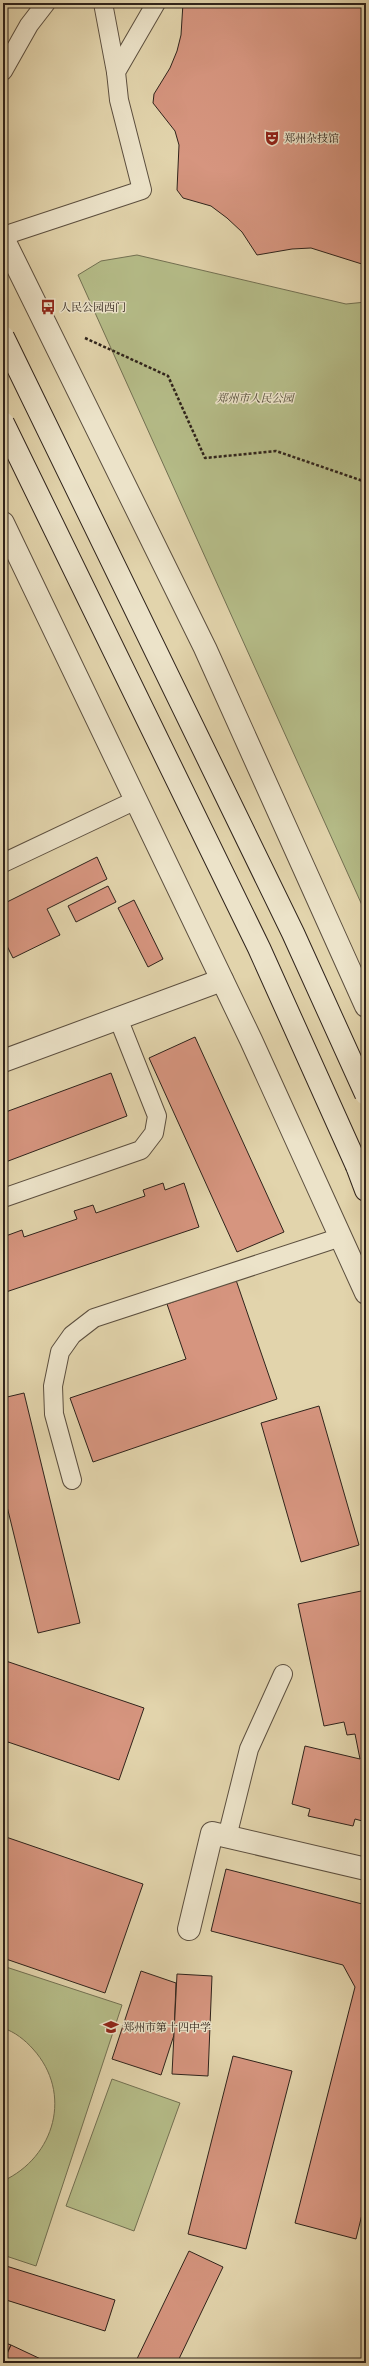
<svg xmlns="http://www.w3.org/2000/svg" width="369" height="2366" font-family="'Old Standard TT','Noto Serif SC',serif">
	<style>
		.green { fill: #b5bc88; stroke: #727052 }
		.building { fill: #d6957f; stroke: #2f231b }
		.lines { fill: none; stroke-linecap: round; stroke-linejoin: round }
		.service-casing { stroke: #5c4f3f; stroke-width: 20 }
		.minor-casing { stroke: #5c4f3f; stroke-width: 24 }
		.secondary-casing { stroke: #2f231b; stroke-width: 24 }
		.path { stroke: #2f231b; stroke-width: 2.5; stroke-dasharray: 3 2; stroke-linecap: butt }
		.service { stroke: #ece3c9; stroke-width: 18 }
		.minor { stroke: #ece3c9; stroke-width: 22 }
		.secondary { stroke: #ece3c9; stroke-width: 22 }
		.secondary-bridge-casing { stroke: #2f231b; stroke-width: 24; stroke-linecap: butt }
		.secondary-bridge { stroke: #ece3c9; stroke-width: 22 }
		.labels { text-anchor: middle; stroke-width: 3; stroke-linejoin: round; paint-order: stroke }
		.poi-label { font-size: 11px; fill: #2f231b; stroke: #ece3c9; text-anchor: start }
		.park-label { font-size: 11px; font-style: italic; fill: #504936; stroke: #ece3c9 }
	</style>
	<rect width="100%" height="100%" fill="#e2d4ac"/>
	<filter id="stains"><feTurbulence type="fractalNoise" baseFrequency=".005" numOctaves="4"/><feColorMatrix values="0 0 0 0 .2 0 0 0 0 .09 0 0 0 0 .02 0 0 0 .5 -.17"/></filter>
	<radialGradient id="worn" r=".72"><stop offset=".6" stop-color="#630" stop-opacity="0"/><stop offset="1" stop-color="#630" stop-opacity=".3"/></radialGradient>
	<g class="green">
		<path d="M137,255L346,304L366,302V914L78,275L101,261Z"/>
		<path d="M3,1966L122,2005L36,2266L3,2255V2181C55,2157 73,2093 33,2049C25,2040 15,2032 3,2028Z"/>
		<path d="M112,2079L180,2103L134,2231L66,2206Z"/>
	</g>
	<g class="building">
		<path d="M183,3H366L365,265L311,248L292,249L257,255L242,232L227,218L211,206L183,198L177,190L179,145L175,131L153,103L154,94L170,68L177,51L181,35Z"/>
		<path d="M97,857L107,879L47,909L60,935L13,958L3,938V904Z"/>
		<path d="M108,886L116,902L76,922L68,906Z"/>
		<path d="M134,900L163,959L148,967L118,908Z"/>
		<path d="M195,1037L284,1232L237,1252L149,1058Z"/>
		<path d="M111,1073L127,1116L3,1163V1113Z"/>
		<path d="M163,1183L165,1190L184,1183L199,1227L3,1293V1237L22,1230L24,1237L77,1219L74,1211L93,1205L96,1213L145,1196L143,1190Z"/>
		<path d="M236,1280L277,1399L93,1462L70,1398L186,1359L167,1304Z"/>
		<path d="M24,1393L80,1623L38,1633L3,1490V1398Z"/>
		<path d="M319,1406L359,1545L301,1562L261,1423Z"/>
		<path d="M366,1590V1822L355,1819L353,1826L308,1816L310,1809L292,1804L305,1746L360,1759L355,1734L347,1735L344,1722L324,1726L298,1604Z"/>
		<path d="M3,1660L144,1708L119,1780L8,1742L3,1758Z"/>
		<path d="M3,1836L143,1884L105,1993L3,1958Z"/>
		<path d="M226,1869L366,1905V2198L356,2239L295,2223L355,1987L343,1965L211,1931Z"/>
		<path d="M141,1971L176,1983L174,2035L161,2075L112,2059Z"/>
		<path d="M177,1974L212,1976L208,2076L172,2074Z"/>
		<path d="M233,2056L292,2071L246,2249L188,2234Z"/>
		<path d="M189,2251L223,2267L177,2363H135Z"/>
		<path d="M3,2265L115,2300L105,2331L3,2299Z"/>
		<path d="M3,2342L11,2345L3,2361Z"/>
		<path d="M11,2345L45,2361L44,2363H3Z"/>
	</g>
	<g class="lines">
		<g class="service-casing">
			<g id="service">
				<path d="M103,3L116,72"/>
				<path d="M3,71L29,25L46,3"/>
				<path d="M3,236L142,190L119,100L116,72L156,3"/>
				<path d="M3,863L136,800"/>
				<path d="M3,1198L141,1150L154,1133L157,1116L118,1018"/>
				<path d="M72,1480L54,1414L53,1386L60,1352L72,1335L94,1318L341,1237"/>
				<path d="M227,1837L249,1749L283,1674"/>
			</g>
		</g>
		<g class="minor-casing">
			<g id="minor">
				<path d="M3,238L205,648L366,1006"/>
				<path d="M3,523L251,1040L366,1293"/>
				<path d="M3,1061L222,980"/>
				<path d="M189,1929L212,1833L366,1869"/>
			</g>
		</g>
		<g class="secondary-casing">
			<path id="secondary" d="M357,1166L366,1190"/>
		</g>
		<path class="path" d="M85,338L168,376L205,458L276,451L366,482"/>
		<use href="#service" class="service"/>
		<use href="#minor" class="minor"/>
		<use href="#secondary" class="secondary"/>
		<g class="secondary-bridge-casing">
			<g id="secondary-bridge">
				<path d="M3,337L293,933L366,1094"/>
				<path d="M3,423L259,948L357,1166"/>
			</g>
		</g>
		<use href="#secondary-bridge" class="secondary-bridge"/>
	</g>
	<defs>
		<g id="theatre-bare" transform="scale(1.2)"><path d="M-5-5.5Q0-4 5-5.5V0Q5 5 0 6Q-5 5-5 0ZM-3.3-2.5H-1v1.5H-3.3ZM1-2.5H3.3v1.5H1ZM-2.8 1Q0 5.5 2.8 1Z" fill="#8f2418" stroke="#ece3c9" stroke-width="2.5" paint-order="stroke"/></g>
		<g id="bus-bare" transform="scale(1.2)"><path d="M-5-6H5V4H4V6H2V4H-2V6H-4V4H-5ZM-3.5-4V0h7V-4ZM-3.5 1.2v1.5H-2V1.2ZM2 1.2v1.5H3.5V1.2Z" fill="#8f2418" stroke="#ece3c9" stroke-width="2.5" paint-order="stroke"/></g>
		<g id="school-bare" transform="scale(1.2)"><path d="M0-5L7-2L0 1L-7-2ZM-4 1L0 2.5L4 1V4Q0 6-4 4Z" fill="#8f2418" stroke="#ece3c9" stroke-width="2.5" paint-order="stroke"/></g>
	</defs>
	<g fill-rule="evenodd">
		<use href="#theatre-bare" x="272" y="138"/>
		<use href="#bus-bare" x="48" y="307"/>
		<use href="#school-bare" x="111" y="2027"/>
	</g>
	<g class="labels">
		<g class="poi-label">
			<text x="284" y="142">郑州杂技馆</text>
			<text x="60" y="311">人民公园西门</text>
			<text x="123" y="2031">郑州市第十四中学</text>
		</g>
		<g class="park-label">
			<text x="255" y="402">郑州市人民公园</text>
		</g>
	</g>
	<rect width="369" height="2366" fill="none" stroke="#e2d4ac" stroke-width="16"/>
	<rect x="4" y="4" width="361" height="2358" fill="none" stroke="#2f231b" stroke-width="2"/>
	<rect x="8" y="8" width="353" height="2350" fill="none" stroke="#2f231b"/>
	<rect width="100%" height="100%" filter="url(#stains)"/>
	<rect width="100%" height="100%" fill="url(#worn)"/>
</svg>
